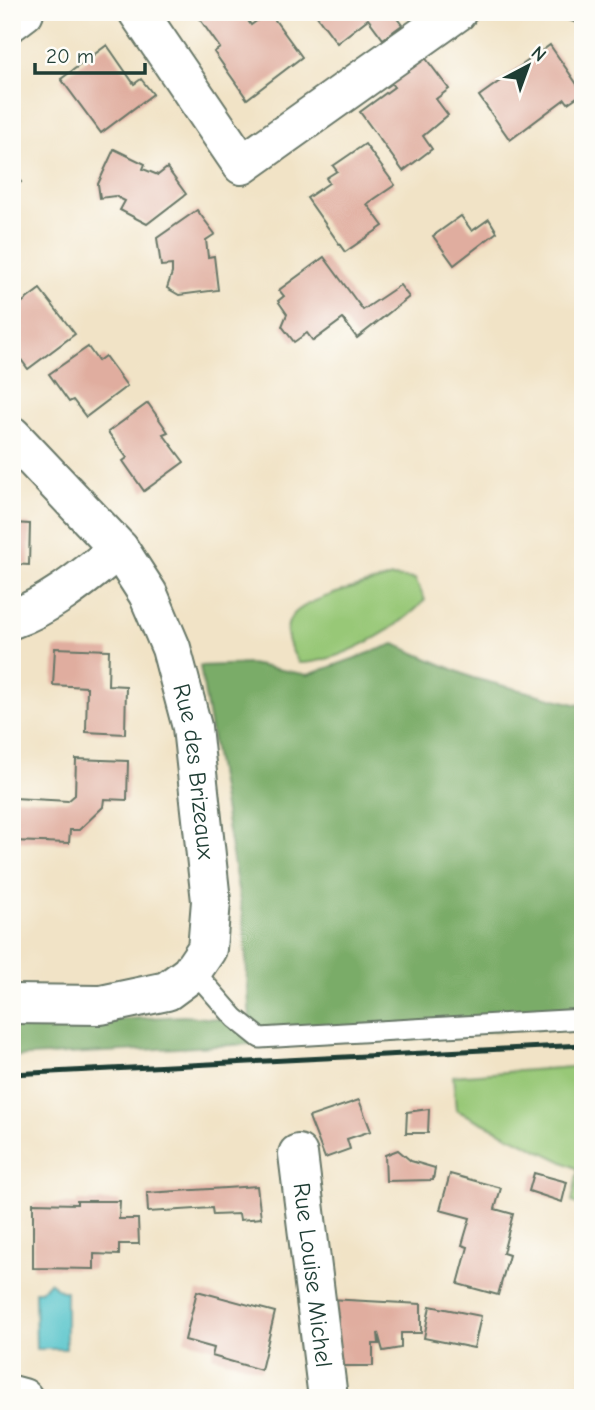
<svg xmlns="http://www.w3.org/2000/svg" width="595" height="1410" font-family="'Comic Neue',sans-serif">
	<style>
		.green { fill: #98c877; stroke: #5c8256; stroke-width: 2 }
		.forest { fill: #7aac68; stroke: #4c744e; stroke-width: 2 }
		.water { fill: #56c4cb; stroke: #3a8080; stroke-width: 2 }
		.building { fill: #e0ad9f }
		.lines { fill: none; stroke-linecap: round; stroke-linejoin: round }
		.service-casing { stroke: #687767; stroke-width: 23 }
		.minor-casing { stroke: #687767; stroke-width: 42 }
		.tertiary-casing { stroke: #687767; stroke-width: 42 }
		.service { stroke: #fff; stroke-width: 19 }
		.minor { stroke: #fff; stroke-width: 38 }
		.tertiary { stroke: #fff; stroke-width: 38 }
		.rail { stroke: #1f3d34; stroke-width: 5 }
		.labels { text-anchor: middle; stroke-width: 7; stroke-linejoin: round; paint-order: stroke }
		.street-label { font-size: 24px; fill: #1f3d34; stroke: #fdfcf7 }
	</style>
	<rect width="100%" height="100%" fill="#fdfcf7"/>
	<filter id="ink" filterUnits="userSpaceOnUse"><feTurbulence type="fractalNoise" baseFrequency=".0143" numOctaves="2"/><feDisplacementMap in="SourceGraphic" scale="14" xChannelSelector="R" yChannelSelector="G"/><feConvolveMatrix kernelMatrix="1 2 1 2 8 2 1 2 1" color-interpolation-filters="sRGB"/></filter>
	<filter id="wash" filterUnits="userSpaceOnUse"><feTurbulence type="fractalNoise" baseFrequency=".00686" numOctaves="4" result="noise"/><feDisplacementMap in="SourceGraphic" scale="28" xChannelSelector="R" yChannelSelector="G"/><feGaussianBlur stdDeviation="1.57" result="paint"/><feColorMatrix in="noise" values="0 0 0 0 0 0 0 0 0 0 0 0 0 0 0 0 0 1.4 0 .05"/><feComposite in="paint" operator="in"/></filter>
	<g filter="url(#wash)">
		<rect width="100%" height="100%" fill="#f1e3c6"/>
		<g class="green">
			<path d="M392,577L415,579L425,600C398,629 339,663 299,663C290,649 280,627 295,613C311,597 369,584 392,577Z"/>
			<path d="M583,1066V1207L572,1202L578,1169L456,1110L453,1076Z"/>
		</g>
		<path class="forest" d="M394,644L473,678L583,706V1026L12,1057V1025L184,1016L250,1022L244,925L200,666L250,664L308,675Z"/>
		<path class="water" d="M49,1282L61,1291H66V1349H36L35,1291H41Z"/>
		<g id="blocks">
			<g class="building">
				<path d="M206,12H242L251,25L269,12L302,57L247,99L214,52L220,48L199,18Z"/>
				<path d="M314,12H392L402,25L383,39L368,19L337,43Z"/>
				<path d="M571,12H583V25L568,20Z"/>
				<path d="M107,45L134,84L141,79L153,94L101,133L61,79Z"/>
				<path d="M550,45L583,93L568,103L565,99L510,140L479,96Z"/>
				<path d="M424,56L449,89L436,99L448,115L423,136L432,149L403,171L360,112L394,87L390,82Z"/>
				<path d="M365,144L395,185L367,204L383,226L345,252L307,198L329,183L326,178L337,171L333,166Z"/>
				<path d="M114,149L145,164L143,169L158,175L167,168L186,194L147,224L120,210L125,201L115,196L100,198L98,184Z"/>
				<path d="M12,170L21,182L12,189Z"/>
				<path d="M197,210L215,234L206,240L208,257L214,256L218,290L179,295L167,288L172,273V265L161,266L157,238Z"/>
				<path d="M461,216L472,231L489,219L497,232L454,265L433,236Z"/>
				<path d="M324,257L363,310L400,285L409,297L357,338L343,319L313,341L307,333L294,342L282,326L287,314L278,301L284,296L279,290Z"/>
				<path d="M40,289L75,334L28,369L12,347V310Z"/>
				<path d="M88,347L98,361L105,356L127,386L86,417L73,400L69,402L49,374Z"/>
				<path d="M148,403L168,432L163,434L184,462L144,491L123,461L127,458L108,432Z"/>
				<path d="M12,523L30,524L29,565L12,564Z"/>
				<path d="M55,648L109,650L108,685L126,686L125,734L86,732L87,687L53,685Z"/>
				<path d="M76,759L128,761L127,800L104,799L103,807L79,830H70L69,843L12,841L14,798L68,801L75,795Z"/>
				<path d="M359,1100L371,1131L347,1139L350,1149L325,1158L309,1117Z"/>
				<path d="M429,1109L428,1133H406L407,1112Z"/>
				<path d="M398,1150L411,1161L435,1168L433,1180L386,1181L385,1155Z"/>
				<path d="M534,1173L567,1182L562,1202L529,1191Z"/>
				<path d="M450,1174L501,1188L495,1209L513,1214L503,1253L509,1255L498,1295L458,1284L468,1247L462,1245L470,1218L440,1210Z"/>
				<path d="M257,1186L261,1218L240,1220L239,1214L213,1215L212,1208L148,1212L147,1193Z"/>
				<path d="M77,1201H120L119,1219H138L139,1244H119V1255L94,1254V1269L33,1268V1203L77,1204Z"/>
				<path d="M197,1291L275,1312L261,1370L212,1356L214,1348L185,1340Z"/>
				<path d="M329,1299L421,1304V1333H401V1348L383,1351L378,1333L379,1344H373V1366H338Z"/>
				<path d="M430,1306L481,1316L474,1348L424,1338Z"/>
			</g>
		</g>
	</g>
	<g filter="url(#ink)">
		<use href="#blocks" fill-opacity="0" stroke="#687767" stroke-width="2"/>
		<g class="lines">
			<g class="service-casing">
				<path id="service" d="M193,970L235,1018L260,1038L583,1019"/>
			</g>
			<g class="minor-casing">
				<g id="minor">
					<path d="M138,12L242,165L457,12"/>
					<path d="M12,619C53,604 85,576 119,549"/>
					<path id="s1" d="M298,1154L328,1398"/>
				</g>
			</g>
			<g class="tertiary-casing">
				<g id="tertiary">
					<path d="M12,21L24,12"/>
					<path id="s2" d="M12,436L119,549L148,594L171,648L192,727L211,901L207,949L190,974L167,991L101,1005L12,1004"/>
					<path d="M12,1395L23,1398"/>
				</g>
			</g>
			<use href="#service" class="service"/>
			<use href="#minor" class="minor"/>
			<use href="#tertiary" class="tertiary"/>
			<path class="rail" d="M12,1074L583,1045"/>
		</g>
	</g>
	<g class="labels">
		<g class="street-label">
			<text dy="8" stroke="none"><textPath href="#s2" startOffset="394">Rue des Brizeaux</textPath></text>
			<text dy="8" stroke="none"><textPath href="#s1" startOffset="122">Rue Louise Michel</textPath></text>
		</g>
	</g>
	<rect width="595" height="1410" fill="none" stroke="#fdfcf7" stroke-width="42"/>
	<g transform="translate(528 66) rotate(41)" stroke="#fdfcf7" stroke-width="5" paint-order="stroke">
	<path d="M0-5L12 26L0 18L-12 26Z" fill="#1f3d34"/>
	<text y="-10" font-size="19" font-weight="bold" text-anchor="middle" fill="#1f3d34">N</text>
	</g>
	<path d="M35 63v10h110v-10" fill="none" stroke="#1f3d34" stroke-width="3.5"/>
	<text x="46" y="63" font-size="21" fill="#1f3d34" stroke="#fdfcf7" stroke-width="5" paint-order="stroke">20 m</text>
</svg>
